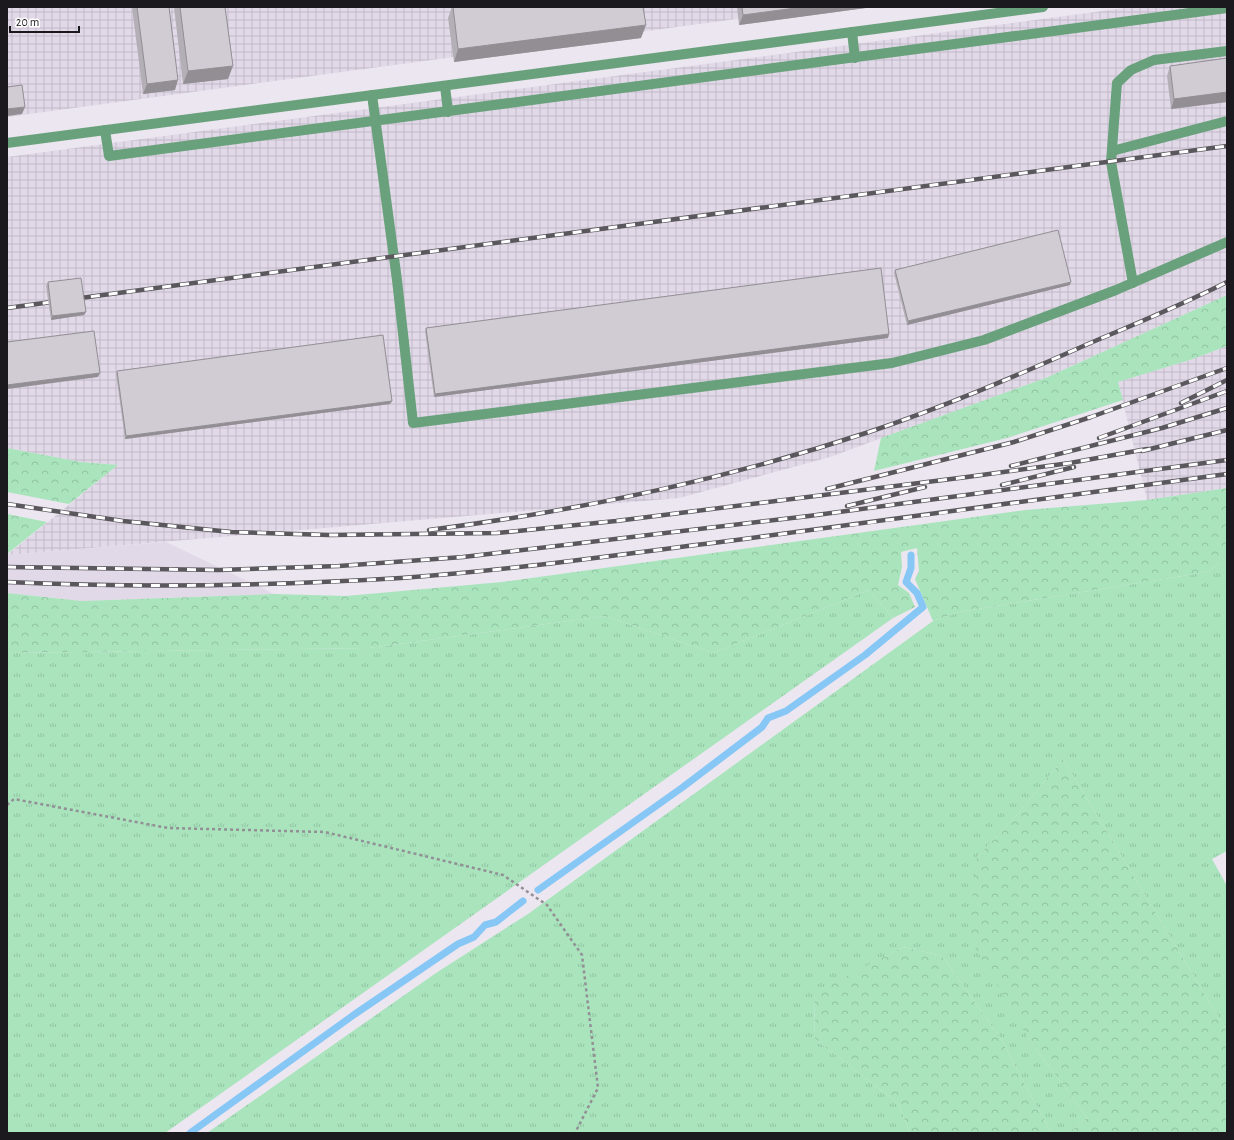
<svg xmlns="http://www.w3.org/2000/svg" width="1234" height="1140" font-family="'Alegreya Sans',sans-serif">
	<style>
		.built { fill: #e2d9e8 }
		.industrial { fill: url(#industrial-grid) }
		.grass { fill: url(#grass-tufts) }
		.forest { fill: url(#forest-crowns) }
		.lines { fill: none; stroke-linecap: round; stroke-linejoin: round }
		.stream { stroke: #86c7f6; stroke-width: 7 }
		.path { stroke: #928f95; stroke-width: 2.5; stroke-dasharray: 3 3; stroke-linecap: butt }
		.service { stroke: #6aa17d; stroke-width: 10 }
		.minor { stroke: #6aa17d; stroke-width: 10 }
		.rail-casing { stroke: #5a575d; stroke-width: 4.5 }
		.rail { stroke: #fff; stroke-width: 3; stroke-dasharray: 9; stroke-linecap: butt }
		.wall { fill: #b4afb6 }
		.shaded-wall { fill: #928e94 }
		.building { fill: #d1cbd4; stroke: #928e94 }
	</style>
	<defs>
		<pattern id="industrial-grid" width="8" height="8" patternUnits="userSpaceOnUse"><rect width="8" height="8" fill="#e2d9e8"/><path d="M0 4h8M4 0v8" fill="none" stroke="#c1bac7"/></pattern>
		<pattern id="grass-tufts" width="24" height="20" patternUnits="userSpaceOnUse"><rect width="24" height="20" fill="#a9e4bd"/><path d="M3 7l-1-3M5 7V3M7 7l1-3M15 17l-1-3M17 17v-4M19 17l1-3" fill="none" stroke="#91c3a2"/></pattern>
		<pattern id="forest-crowns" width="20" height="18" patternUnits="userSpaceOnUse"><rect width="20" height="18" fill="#a9e4bd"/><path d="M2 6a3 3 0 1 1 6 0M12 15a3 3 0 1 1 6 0" fill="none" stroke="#91c3a2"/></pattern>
	</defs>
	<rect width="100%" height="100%" fill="#ebe6ef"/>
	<path class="built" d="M166,542L274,594L82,601L7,593V555Z"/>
	<g class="industrial">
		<path d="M7,7H826L7,117Z"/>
		<path d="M1133,7H1227V295L1048,377L830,457L679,498L7,555L118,465L81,462L7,448V157Z"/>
		<path d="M1227,346V488L1147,500L1118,382L1193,359Z"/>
	</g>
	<g class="grass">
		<path d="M1227,559V851L1212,859L1227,886V1031L1063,759L1017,815L977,857L1027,1036L1087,1118L1068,1133H1051L1001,1039L942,956L903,947L814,994L815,1039L898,1103L910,1133H207L436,973L528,914L933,621L959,612L1207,572Z"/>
		<path d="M869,590L893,618L165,1133H7V653L369,648L605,616L713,653Z"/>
	</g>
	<g class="forest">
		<path d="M1227,295V346L1193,359L1118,382L1123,400L1007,438L874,471L881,438L1048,377Z"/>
		<path d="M7,448L81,462L118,465L69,504L7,492Z"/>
		<path d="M1227,488V559L1207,572L959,612L933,621L915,579L919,571L917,548L901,552L902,567L898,585L909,593L915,607L893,618L869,590L713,653L605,616L369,648L7,653V593L82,601L274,594L346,596L502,582L1026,510L1147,500Z"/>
		<path d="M7,514L47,522L7,554Z"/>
		<path d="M1063,759L1227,1031V1133H1068L1087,1118L1027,1036L968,935L977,857L1017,815Z"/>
		<path d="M903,947L942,956L1001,1039L1051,1133H910L898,1103L815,1039L814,993Z"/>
	</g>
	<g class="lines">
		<g class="stream">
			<path d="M538,890L683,787L762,727L768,718L786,711L865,655L923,607L917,593L906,582L911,568V555"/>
			<path d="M190,1133L355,1014L458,944L474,937L485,925L496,922L523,901"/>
		</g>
		<path class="path" d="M7,805L14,799L168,828L325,832L503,875L547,905L582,955L598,1088L575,1133"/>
		<g class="service">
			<path d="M852,32L855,58"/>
			<path d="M445,86L448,112"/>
			<path d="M372,95L397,280L413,423L892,363L984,340L1116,290L1227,242"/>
			<path d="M105,130L109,156L1227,8"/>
			<path d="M1112,151L1227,121"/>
			<path d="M1133,283L1111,162L1117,83L1131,70L1154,60L1227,51"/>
		</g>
		<path class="minor" d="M7,143L1043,7"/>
		<g class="rail-casing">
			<g id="rail">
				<path d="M73,299L1227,146"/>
				<path d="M7,308L59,301"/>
				<path d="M1181,403L1227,380"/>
				<path d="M1099,438L1227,391"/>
				<path d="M1142,451L1227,430"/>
				<path d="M1011,466L1162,428L1227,408"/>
				<path d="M1002,485L1074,467"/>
				<path d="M827,489L1014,442L1091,417L1227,368"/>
				<path d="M7,504L123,521L231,532L329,535L497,533L616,521L967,477L1070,463L1147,449"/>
				<path d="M847,506L925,487"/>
				<path d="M429,530C578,511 727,479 869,432C944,407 1016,376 1088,344C1135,324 1182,305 1227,282"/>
				<path d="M7,567L219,570L339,566L463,557L809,516L1227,460"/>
				<path d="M7,582C138,588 270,586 401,578C516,570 630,553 744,539C905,518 1066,496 1227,474"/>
			</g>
		</g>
		<use href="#rail" class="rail"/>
	</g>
	<g class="wall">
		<path d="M132,7H169L175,90L143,94Z"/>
		<path d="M174,7H225L228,79L183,84Z"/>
		<path d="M452,7H643L641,38L454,62L448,18Z"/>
		<path d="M737,7H873L739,25Z"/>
		<path d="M1227,58V102L1171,109L1167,76L1170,66Z"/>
		<path d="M895,270L1070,285L907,325L894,273Z"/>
		<path d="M48,282L86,312L84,315L51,320L46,286Z"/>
		<path d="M426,328L889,334L888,338L434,397L425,331Z"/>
		<path d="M117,371L392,401L390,404L125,439L116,374Z"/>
	</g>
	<g class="shaded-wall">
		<path d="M803,7H873L739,25L743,15Z"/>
		<path d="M646,25L641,38L454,62L458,49Z"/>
		<path d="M233,66L228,79L183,84L188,71Z"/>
		<path d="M178,80L175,90L143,94L147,84Z"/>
		<path d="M1227,92V102L1171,109L1174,99Z"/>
		<path d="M25,107L22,114L7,116V109Z"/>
		<path d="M1071,282L1070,285L907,325L908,321Z"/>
		<path d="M86,312L84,315L51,320L52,316Z"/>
		<path d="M889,334L888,338L434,397L435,394Z"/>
		<path d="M100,373L98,377L7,389V385Z"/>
		<path d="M392,401L390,404L125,439L126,436Z"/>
	</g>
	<g class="building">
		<path d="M137,7H169L178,80L147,84Z"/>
		<path d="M180,7H225L233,66L188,71Z"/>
		<path d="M453,7H643L646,25L458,49Z"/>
		<path d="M742,7H803L743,15Z"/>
		<path d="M1227,58V92L1174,99L1170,66Z"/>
		<path d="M22,85L25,107L7,109V87Z"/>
		<path d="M1058,230L1071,282L908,321L895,270Z"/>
		<path d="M881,268L889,334L435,394L426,328Z"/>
		<path d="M81,278L86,312L52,316L48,282Z"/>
		<path d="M94,331L100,373L7,385V342Z"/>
		<path d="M383,335L392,401L126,436L117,371Z"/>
	</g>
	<rect width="1234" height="1140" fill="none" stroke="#1b191d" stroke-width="16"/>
	<path d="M10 26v6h69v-6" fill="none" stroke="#1b191d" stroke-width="2"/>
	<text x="16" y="26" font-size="12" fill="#1b191d" stroke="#ffffff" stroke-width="3" paint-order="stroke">20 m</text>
</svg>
